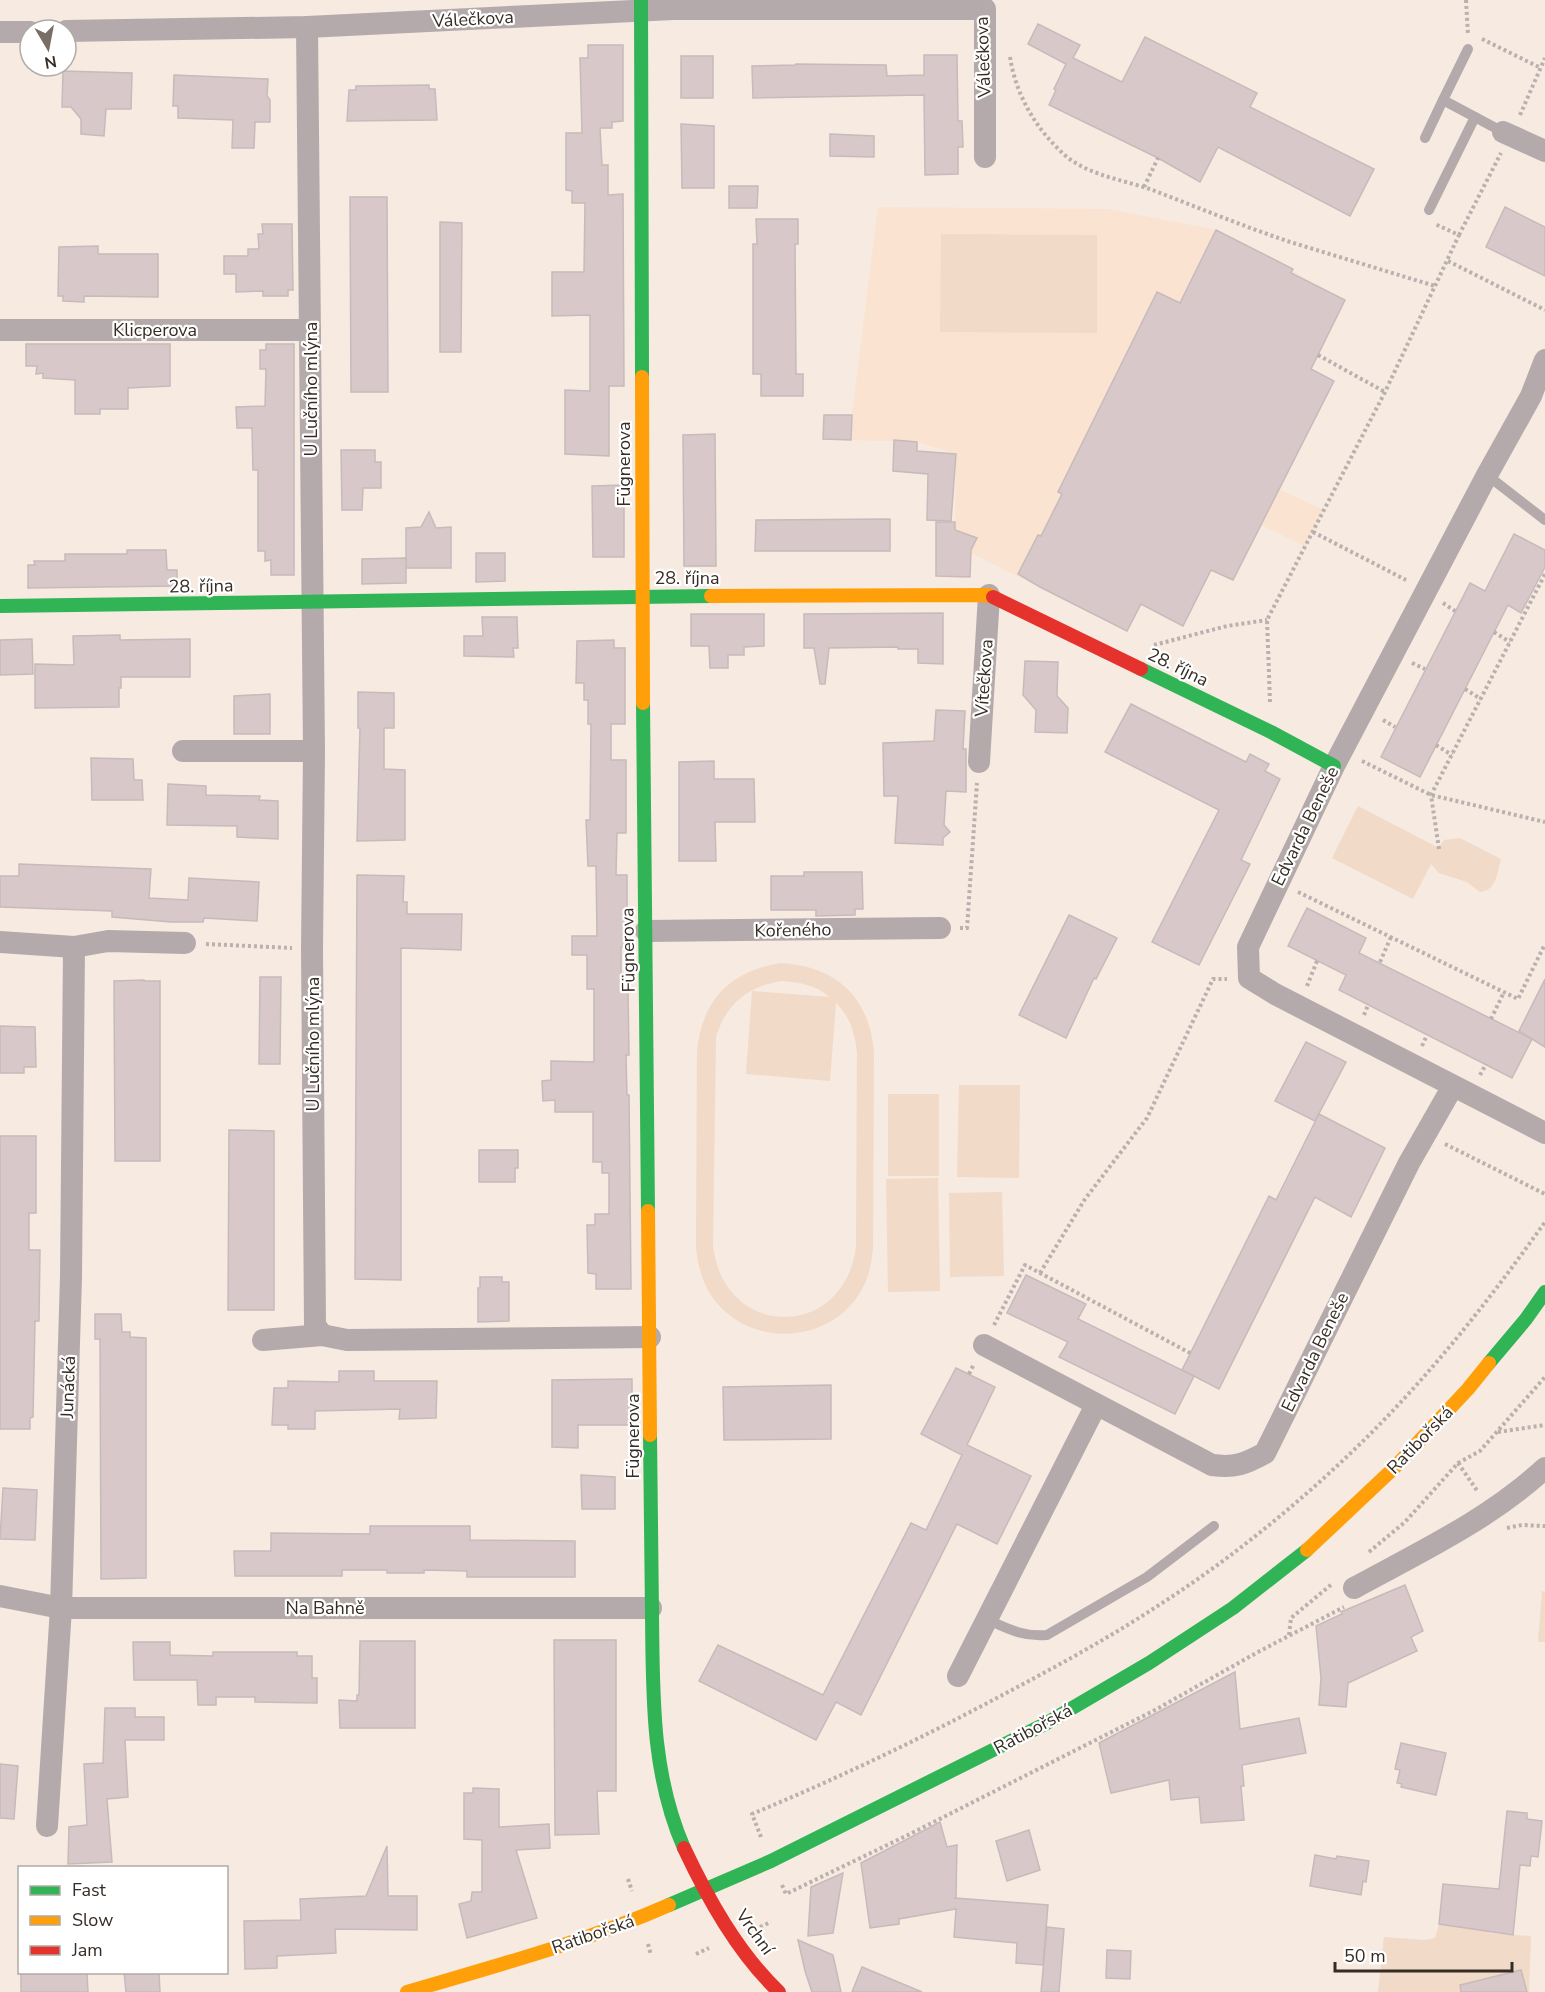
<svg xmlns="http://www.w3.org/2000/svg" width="1545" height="1992" font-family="'Nunito Sans',sans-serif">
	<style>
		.built { fill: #fae3d0 }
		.green { fill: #f1dac7; fill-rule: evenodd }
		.building { fill: #d8c8ca; stroke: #c6bbba; stroke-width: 1.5 }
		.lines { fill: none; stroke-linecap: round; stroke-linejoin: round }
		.path { stroke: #bab0ae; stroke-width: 4; stroke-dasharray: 3 3; stroke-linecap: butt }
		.lane { stroke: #b5aaab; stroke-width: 10 }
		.street { stroke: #b5aaab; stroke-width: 22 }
		.fast { stroke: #30b455; stroke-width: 14 }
		.slow { stroke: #ff9f0a; stroke-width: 14 }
		.jam { stroke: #e5322d; stroke-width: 14 }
		.labels { text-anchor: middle; stroke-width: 4.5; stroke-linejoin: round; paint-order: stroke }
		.street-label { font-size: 18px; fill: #362c24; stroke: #fff }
	</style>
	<rect width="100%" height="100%" fill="#f6eae1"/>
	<path class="built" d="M878,207L1109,209L1216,230L1345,300L1311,369L1334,381L1280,490L1324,510L1306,547L1262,525L1233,580L1211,570L1183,626L1141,604L1127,631L955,545L956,454L917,442L851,440L852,415Z"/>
	<g class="green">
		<path d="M941,234L1097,235V333L940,332Z"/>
		<path d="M1358,806L1439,848L1444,840L1460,838L1501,859C1497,873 1497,890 1480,892L1467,882L1439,873L1431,864L1413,899L1332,858Z"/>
		<path d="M780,963C836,966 869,996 874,1052L873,1248C872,1260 870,1272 865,1283C839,1342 756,1351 716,1302C703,1286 698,1267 696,1247L697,1052C702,1000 729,972 780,963ZM781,981C799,982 816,985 830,997L752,991L746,1074L830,1081L836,1003C850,1017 855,1033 857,1053L856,1247C844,1341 724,1340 713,1246L716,1037C726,1004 747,987 781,981Z"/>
		<path d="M959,1085H1020L1019,1178L957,1177Z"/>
		<rect x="888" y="1094" width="51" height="82"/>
		<path d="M938,1178L940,1291L888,1292L886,1179Z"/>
		<path d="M1002,1192L1004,1276L950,1277L949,1193Z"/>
		<path d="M1542,1591L1545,1592V1642H1538Z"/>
		<path d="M1439,1924L1490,1930V1933L1531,1936L1529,1992H1378L1384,1937L1425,1940L1435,1938Z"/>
	</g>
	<g class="building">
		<path d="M1038,24L1080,45L1073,58L1122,82L1145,37L1257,93L1250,107L1374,169L1350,216L1218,147L1200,182L1158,158L1049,105L1056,90L1054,89L1066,64L1028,44Z"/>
		<path d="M588,45H623V121L612,122V128H600L602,165H608V195L623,194L624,386H609V456L565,454V390L590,391V315L552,316V272H584L585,203H572V191L566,190V133H582L580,58H588Z"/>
		<path d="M924,55H957L958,121H962L963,147H958V174L925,175L924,95L753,98L752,66L795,65L796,64L886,65L887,76L924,75Z"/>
		<rect x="681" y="56" width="32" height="42"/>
		<path d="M63,71L132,73L131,109H106L104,136L81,134V119L71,107H62Z"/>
		<path d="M174,75L268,79L267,96L270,100V122H255L254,148H232L233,120L178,118V106H173Z"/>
		<path d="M429,85V89H435L437,120L347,121L349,90H356V86Z"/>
		<path d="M681,124L714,126V188H682Z"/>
		<path d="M830,134L874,136V157L830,156Z"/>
		<path d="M729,186H758L757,208H729Z"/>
		<path d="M350,197H387L388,392H351Z"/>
		<path d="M1505,207L1545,227V276L1486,247Z"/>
		<path d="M756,219H798V244H795L796,374H803V396H761V374H753V244H757Z"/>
		<path d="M440,222L462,223L461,352H440Z"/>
		<path d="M262,224H292L293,290H288V296H263V291L236,292V274H224V256H248V249H259L258,234H263Z"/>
		<path d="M1216,230L1293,269L1291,273L1345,300L1311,369L1334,381L1233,580L1211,570L1183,626L1141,604L1127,631L1040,587L1018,574L1038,535L1041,536L1062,494L1058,492L1157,292L1180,303Z"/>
		<path d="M98,246V254H158V297L84,296V302L63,301V296H58L59,247Z"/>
		<path d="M26,344H170V386L128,388V409H100V414H75V380L43,378V373L36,374L37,366H26Z"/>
		<path d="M266,344H294V575H271V560L265,561V551H258V470H253L252,428H237L236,407L265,406L266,369H260V350H266Z"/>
		<path d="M824,415H852L851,440L823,439Z"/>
		<path d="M715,434L716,566H684L683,435Z"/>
		<path d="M894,440L917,442V451L956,454L951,521L927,520L928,474L893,471Z"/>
		<path d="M341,450H375V462H381V488H363L362,510H342Z"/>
		<path d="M624,485V557H593L592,486Z"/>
		<path d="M429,512L436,528L451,527V568H406V528L421,527Z"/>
		<path d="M890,519V551H755L756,520Z"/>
		<path d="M936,522H955V530L977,538L971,550L970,577L936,576Z"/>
		<path d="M1514,534L1545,550V567L1521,613L1508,605L1420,777L1381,757L1470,583L1485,591Z"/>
		<path d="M127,550H166L167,570H177V586L28,588V565H35L34,561H65V554H127Z"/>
		<path d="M476,553H505V581L476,582Z"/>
		<path d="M406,558V583L362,584V559Z"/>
		<path d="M943,613V664L918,663V649H898V647L829,648L825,684H820L814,648H804V614Z"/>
		<path d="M691,614H764V646L744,647V655H728V668H710L709,646H691Z"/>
		<path d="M482,617H517L518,648H513L514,657L464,656V636H483Z"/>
		<path d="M120,635V640L190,639V677H121V688H119V707L35,708V664L74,665L73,636Z"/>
		<path d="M32,639L33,674L0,675V640Z"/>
		<path d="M614,640V648H625V724H611V760H626V833H617L616,875H627V947H621V989L628,990L629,1055H626L627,1095H629L631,1289H596V1274L588,1273L587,1225H595V1214H609V1173H602V1162H593V1112H555V1100L543,1101L542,1081L551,1080V1061L594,1062V989H587V955H572V936H597L596,866H588L586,820H590L591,724H588V700H584V683H576L577,641Z"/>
		<path d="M1025,661L1058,662L1057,696L1068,708L1067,733L1035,732L1036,710L1023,695Z"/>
		<path d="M358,692L394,693V728H384V769L405,770V840L357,841L360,728H358Z"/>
		<path d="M270,694V734H234V696Z"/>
		<path d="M1131,704L1246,762L1250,754L1269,764L1265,771L1280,779L1241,860L1250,864L1199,965L1152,942L1219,810L1105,752Z"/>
		<path d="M936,710L965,711L963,749H966V792L946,791L944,825L950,832L943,838V845L895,843L898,796H884L883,743L934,741Z"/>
		<path d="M91,758L133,759L134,780H142L143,800H92Z"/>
		<path d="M714,761V779H754L755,822H715L716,861H679V762Z"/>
		<path d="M168,784L206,786V795L260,796L259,800L278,801V839L237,837V826L167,825Z"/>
		<path d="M19,864L151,869L149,898L188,900L189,878L259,882L257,921L204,918L203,922H171L112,917V911L0,907V876H19Z"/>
		<path d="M804,872H862L863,909H855V915L816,916V910H771V876H804Z"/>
		<path d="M357,875L404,876L403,902H407V914H462L461,950L401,948V1280L355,1279Z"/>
		<path d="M1307,908L1366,938L1359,953L1532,1039L1512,1078L1339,990L1346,975L1288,946Z"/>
		<path d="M1069,915L1117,938L1096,979L1094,978L1066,1038L1019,1015Z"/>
		<path d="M260,977H281L280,1064H259Z"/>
		<path d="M1545,979V1047L1519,1031Z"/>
		<path d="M144,980V981H160V1161H115L114,981Z"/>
		<path d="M0,1026L35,1027L36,1067H24V1073H0Z"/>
		<path d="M1306,1042L1346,1062L1315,1121L1275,1101Z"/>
		<path d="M1319,1114L1385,1148L1351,1217L1315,1197L1219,1389L1182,1370L1269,1196L1276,1200Z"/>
		<path d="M229,1130L274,1131V1310H228Z"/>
		<path d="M0,1136H36V1213H29V1250H40L39,1321H35L33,1417L30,1418V1429H0Z"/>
		<path d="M479,1150H518V1168H515V1182H479Z"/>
		<path d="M1026,1275L1086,1304L1078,1319L1194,1376L1175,1414L1059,1357L1068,1342L1007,1313Z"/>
		<path d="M480,1277H502V1282H509V1321L478,1322V1288H480Z"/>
		<path d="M95,1314H121L122,1332H130V1337L146,1338V1578L101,1579L100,1339H95Z"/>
		<path d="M956,1368L995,1387L967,1445L1031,1476L997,1544L957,1524L861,1715L836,1702L816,1740L699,1681L718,1645L823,1695L911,1523L926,1530L962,1455L921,1434Z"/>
		<path d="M339,1371H374V1381H437L436,1418L399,1419L400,1409L315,1411V1429H288V1425H272L274,1388H288V1381L339,1382Z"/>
		<path d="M632,1379V1425H578V1448L552,1447V1380Z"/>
		<path d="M831,1385V1439L724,1440L723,1387Z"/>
		<path d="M581,1475L615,1477V1509H582Z"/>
		<path d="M3,1488L37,1490L35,1540L0,1539Z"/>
		<path d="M370,1526H470V1540L575,1541V1577H467V1571L424,1570V1573H387V1570H342V1576H235L234,1551H271V1533L370,1534Z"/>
		<path d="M1405,1585L1423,1631L1411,1637L1417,1651L1348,1683L1346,1707L1319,1705L1321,1678L1316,1626L1342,1614L1341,1612Z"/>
		<path d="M554,1640H616V1791H597L599,1834L555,1835Z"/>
		<path d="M360,1641H415V1728H340L339,1700L357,1701V1695H359Z"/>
		<path d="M133,1642H170V1655L213,1656V1652H297V1656H312V1678H317V1703L255,1702V1697H216V1705H198L197,1680H134Z"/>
		<path d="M1235,1672L1240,1729L1299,1718L1306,1753L1242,1765L1244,1786H1241L1244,1820L1201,1823L1199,1797L1171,1800L1169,1780L1111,1793L1099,1743Z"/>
		<path d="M105,1708H135V1717H164V1740H125L128,1797L107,1799L112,1862L68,1864L69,1827L87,1825L84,1764L103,1763Z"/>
		<path d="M1401,1743L1446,1753L1436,1795L1401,1787L1402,1784L1397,1783L1400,1770L1395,1769Z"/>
		<path d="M0,1764L18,1766L14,1819L0,1818Z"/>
		<path d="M473,1788L499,1789V1827L549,1824L550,1848L516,1850L537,1918L467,1938L459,1904L471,1901L472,1892H482V1840L464,1839V1793H473Z"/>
		<path d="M1507,1811L1527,1813V1819L1542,1821L1538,1857L1531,1856L1530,1866L1520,1865L1513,1935L1439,1924L1443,1884L1499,1889Z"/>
		<path d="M940,1822L947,1847L957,1845L956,1897L955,1898L1048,1905L1043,1965L1016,1963L1017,1943L954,1937L956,1909L899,1919V1924L870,1928L861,1863Z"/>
		<path d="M1029,1830L1040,1870L1007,1881L996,1841Z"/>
		<path d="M387,1846L388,1896H417V1930L335,1929L336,1953L277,1956V1968L245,1969L244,1921L301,1920L300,1899L366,1896Z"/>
		<path d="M1315,1855L1336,1859L1337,1856L1369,1861L1366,1882L1363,1881L1361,1895L1310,1886Z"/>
		<path d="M843,1873L833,1933L808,1936L811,1887Z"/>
		<path d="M1047,1927L1064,1929L1059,1992H1041Z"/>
		<path d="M798,1940L833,1955L841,1992H812L805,1971Z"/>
		<path d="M1107,1950L1131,1951L1130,1979L1106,1978Z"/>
		<path d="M862,1967L922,1992H852Z"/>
		<path d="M1521,1970L1527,1992H1461L1460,1985Z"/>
		<path d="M21,1972H87L88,1992H21Z"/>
		<path d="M124,1972H159L160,1992H126Z"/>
	</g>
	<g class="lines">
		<g class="path">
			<path d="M1466,0L1468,35"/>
			<path d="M1482,39L1541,68"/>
			<path d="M1010,57C1016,96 1037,131 1067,157C1093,177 1126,180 1155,191C1199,208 1243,226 1287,241C1336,256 1386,271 1435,286"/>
			<path d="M1520,115L1545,58"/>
			<path d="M1144,187L1158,158"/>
			<path d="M1459,235L1501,153"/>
			<path d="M1448,261L1545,310"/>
			<path d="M1318,355L1385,392"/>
			<path d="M1313,532L1406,580"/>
			<path d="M1443,603L1455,611"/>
			<path d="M1494,632L1510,642"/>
			<path d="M1154,645L1227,626L1267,620"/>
			<path d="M1412,663L1425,669"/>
			<path d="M1465,689L1481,699"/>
			<path d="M1270,702L1267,620L1385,392L1459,235L1435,224"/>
			<path d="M1383,720L1395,727"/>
			<path d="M1436,745L1452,755"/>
			<path d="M1362,761L1431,795L1545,822"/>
			<path d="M1439,849L1431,795L1545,574"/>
			<path d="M1298,892L1518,999L1545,944"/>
			<path d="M960,928H967L977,783"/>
			<path d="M206,944L292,948"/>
			<path d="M1380,962L1391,937"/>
			<path d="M1307,986L1317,961"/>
			<path d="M1364,1015L1368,1005"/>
			<path d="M1491,1019L1504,992"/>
			<path d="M1422,1046L1427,1035"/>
			<path d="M1480,1075L1486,1064"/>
			<path d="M1445,1144L1545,1194"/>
			<path d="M1040,1273L1085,1199L1147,1118L1213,979H1227"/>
			<path d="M994,1325L1025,1265L1190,1353"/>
			<path d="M969,1374L974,1364"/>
			<path d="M1498,1432L1545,1425"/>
			<path d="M1458,1463L1478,1492"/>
			<path d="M1507,1528L1522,1525L1545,1526"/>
			<path d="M1369,1552L1405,1522L1458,1463L1480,1451L1545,1377"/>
			<path d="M1289,1635L1291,1618L1332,1584"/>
			<path d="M761,1837L752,1814C834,1780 914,1742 993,1700C1048,1671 1104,1641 1156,1607C1228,1561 1296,1506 1357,1447C1428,1378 1488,1302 1545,1222"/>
			<path d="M628,1879L632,1891"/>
			<path d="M782,1885L786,1894L910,1834L1155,1710L1258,1652L1344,1607"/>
			<path d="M760,1927L771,1922"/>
			<path d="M648,1944L651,1955"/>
			<path d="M696,1954L709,1948"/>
		</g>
		<g class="lane">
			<path d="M1468,49L1443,100L1503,132"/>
			<path d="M1425,138L1443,100"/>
			<path d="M1429,210L1475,117"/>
			<path d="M1487,475L1545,520"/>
			<path d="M986,1619C1008,1629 1023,1637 1047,1635L1147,1577L1214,1526"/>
		</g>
		<g class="street">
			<path d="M307,27L314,751L312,949L315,1325L322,1335"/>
			<path d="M66,31L307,27L673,9H985V157"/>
			<path d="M0,32H30"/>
			<path d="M1503,132L1545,151"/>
			<path d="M0,330H310"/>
			<path d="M1545,360L1531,396L1487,475L1334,766L1248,947L1249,978L1275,994L1545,1133"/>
			<path d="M183,751H314"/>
			<path d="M979,762L989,595"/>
			<path d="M646,931L940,928"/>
			<path d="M0,942L74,947L108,941L185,943"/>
			<path d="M263,1340L322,1335L347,1340L650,1337"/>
			<path d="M984,1345L1212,1465C1235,1468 1245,1464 1265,1453L1409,1163L1453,1086"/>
			<path d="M1354,1588C1420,1552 1490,1519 1545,1468"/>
			<path d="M0,1596L61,1608H651"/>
			<path d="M958,1676L1096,1405"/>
			<path d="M47,1826L61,1608L71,1277L74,947"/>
		</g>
		<g class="fast">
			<path d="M641,0L642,377"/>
			<path d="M0,606L711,596"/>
			<path d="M1141,669L1271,732L1334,766"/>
			<path d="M643,703L648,1211"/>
			<path d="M1489,1363L1526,1319L1545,1292"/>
			<path d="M650,1435C651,1495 651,1554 652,1614C653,1694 651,1773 684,1848"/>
			<path d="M669,1905L771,1861L1045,1724L1149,1663L1233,1608L1307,1550"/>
		</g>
		<g class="slow">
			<path d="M642,377L643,703"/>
			<path d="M711,596L989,595L993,597"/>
			<path d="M648,1211L650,1435"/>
			<path d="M1307,1550L1394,1468L1468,1389L1489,1363"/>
			<path d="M407,1992C495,1966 585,1942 669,1905"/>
		</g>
		<g class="jam">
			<path d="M993,597L1141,669"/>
			<path d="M684,1848C708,1899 738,1953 779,1992"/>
		</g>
	</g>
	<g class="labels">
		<g class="street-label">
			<text transform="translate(473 19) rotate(-3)" y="6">Válečkova</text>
			<text transform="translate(983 57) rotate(-92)" y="6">Válečkova</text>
			<text x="155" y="336">Klicperova</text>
			<text transform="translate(311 389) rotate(-90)" y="6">U Lučního mlýna</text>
			<text transform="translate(624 464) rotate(-90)" y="6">Fügnerova</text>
			<text x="687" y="584">28. října</text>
			<text transform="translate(201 586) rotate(-1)" y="6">28. října</text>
			<text transform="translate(1178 667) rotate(26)" y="6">28. října</text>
			<text transform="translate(984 678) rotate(-86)" y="6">Vítečkova</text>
			<text transform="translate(1305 826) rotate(-64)" y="6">Edvarda Beneše</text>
			<text transform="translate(793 930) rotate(-1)" y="6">Kořeného</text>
			<text transform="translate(628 950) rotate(-91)" y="6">Fügnerova</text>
			<text transform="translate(313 1044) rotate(-90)" y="6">U Lučního mlýna</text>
			<text transform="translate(1315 1352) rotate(-64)" y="6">Edvarda Beneše</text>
			<text transform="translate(68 1387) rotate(-88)" y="6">Junácká</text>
			<text transform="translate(633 1436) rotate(-90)" y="6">Fügnerova</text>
			<text transform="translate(1420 1440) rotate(-46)" y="6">Ratibořská</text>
			<text x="325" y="1614">Na Bahně</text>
			<text transform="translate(1033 1729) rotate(-28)" y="6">Ratibořská</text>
			<text transform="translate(755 1932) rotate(54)" y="6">Vrchní</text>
			<text transform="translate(593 1934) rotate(-19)" y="6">Ratibořská</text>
		</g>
	</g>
	<rect x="18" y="1866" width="210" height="108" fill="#ffffff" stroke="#afaba7" stroke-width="1.5"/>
	<rect x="30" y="1886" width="30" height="9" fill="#30b455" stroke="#afaba7" stroke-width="1.5"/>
	<text x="72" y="1896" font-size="18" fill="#362c24">Fast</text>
	<rect x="30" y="1916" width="30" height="9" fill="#ff9f0a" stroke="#afaba7" stroke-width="1.5"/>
	<text x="72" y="1926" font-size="18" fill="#362c24">Slow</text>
	<rect x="30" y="1946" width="30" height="9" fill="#e5322d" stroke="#afaba7" stroke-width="1.5"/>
	<text x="72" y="1956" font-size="18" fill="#362c24">Jam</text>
	<g transform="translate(48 48) rotate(170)"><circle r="28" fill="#ffffff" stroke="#afaba7" stroke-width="1.5"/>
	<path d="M0-4.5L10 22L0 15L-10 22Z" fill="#796e66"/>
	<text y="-9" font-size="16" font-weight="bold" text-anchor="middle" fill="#362c24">N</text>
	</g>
	<path d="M1335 1962v9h177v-9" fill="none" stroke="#362c24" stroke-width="3"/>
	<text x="1344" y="1962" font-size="18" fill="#362c24" stroke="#ffffff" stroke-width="4.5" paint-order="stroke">50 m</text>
</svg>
